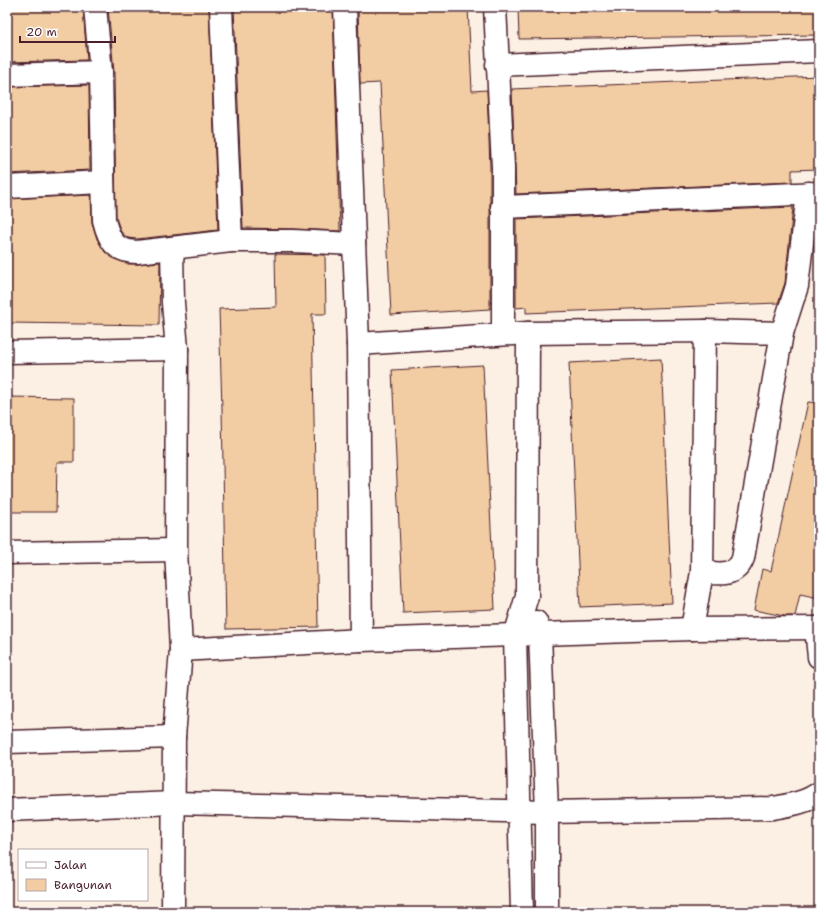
<svg xmlns="http://www.w3.org/2000/svg" width="826" height="919" font-family="'Shantell Sans',sans-serif">
	<style>
		.building { fill: #f2cca2; stroke: #4a1f2b }
		.lines { fill: none; stroke-linecap: round; stroke-linejoin: round }
		.minor-casing { stroke: #4a1f2b; stroke-width: 25 }
		.minor { stroke: #fff; stroke-width: 22 }
	</style>
	<rect width="100%" height="100%" fill="#fbf0e3"/>
	<filter id="ink" filterUnits="userSpaceOnUse"><feTurbulence type="fractalNoise" baseFrequency=".025" numOctaves="2"/><feDisplacementMap in="SourceGraphic" scale="8" xChannelSelector="R" yChannelSelector="G"/><feConvolveMatrix kernelMatrix="1 2 1 2 8 2 1 2 1" color-interpolation-filters="sRGB"/></filter>
	<g filter="url(#ink)">
		<g class="building">
			<path d="M7,7H83L87,60L7,62Z"/>
			<path d="M108,7H209L218,230L137,239L128,238L121,232L116,218L114,72Z"/>
			<path d="M234,7H333L340,231L294,229L243,228Z"/>
			<path d="M358,7H468L472,91L487,90L490,167V309L391,315L380,83L360,84Z"/>
			<path d="M518,7H819V35L519,39Z"/>
			<path d="M819,76V169L792,170V182L516,194L515,166L512,89Z"/>
			<path d="M89,85L90,170L7,174V87Z"/>
			<path d="M91,195L92,223L97,239L105,252L117,260L128,264H138L160,262L159,325L7,323V199Z"/>
			<path d="M793,207L785,283L778,303L526,313V307L516,308V219Z"/>
			<path d="M275,254L325,255L326,314H312L318,627L226,629L222,409L219,309L276,307Z"/>
			<path d="M661,358L672,603L580,607L569,363Z"/>
			<path d="M483,365L495,609L403,613L392,370Z"/>
			<path d="M7,397L74,398V462H57L56,512H7Z"/>
			<path d="M808,402L819,403V598L800,594L795,616H784L754,610L762,569L771,571Z"/>
		</g>
		<g class="lines">
			<g class="minor-casing">
				<g id="minor">
					<path d="M95,7L101,72L104,220C109,240 114,251 137,252L231,241H293L354,244"/>
					<path d="M221,7L231,241"/>
					<path d="M345,7L358,344L361,640"/>
					<path d="M495,7L503,167V334"/>
					<path d="M497,65L819,51"/>
					<path d="M7,75L101,72"/>
					<path d="M7,187L102,182"/>
					<path d="M502,207L819,193"/>
					<path d="M172,248L173,303L177,349L176,550L181,650L174,737L173,912"/>
					<path d="M358,344L528,333L705,331L782,333"/>
					<path d="M7,352L177,349"/>
					<path d="M7,553L176,550"/>
					<path d="M702,572C718,574 736,577 743,558L782,333L797,286L808,193"/>
					<path d="M536,622L540,635L547,812V912"/>
					<path d="M816,628L819,657"/>
					<path d="M692,629L702,572L705,331"/>
					<path d="M181,650L361,640L692,629L819,628"/>
					<path d="M7,742L174,737"/>
					<path d="M7,810L174,803L547,812L773,808C789,805 806,803 819,793"/>
					<path d="M522,912L515,636L527,596L528,333"/>
				</g>
			</g>
			<use href="#minor" class="minor"/>
		</g>
	</g>
	<rect width="826" height="919" fill="none" stroke="#fff" stroke-width="24"/>
	<rect x="12" y="12" width="802" height="895" fill="none" stroke="#4a1f2b" stroke-width="1.5" filter="url(#ink)"/>
	<rect x="18" y="849" width="130" height="52" fill="#ffffff" stroke="#b7a5aa"/>
	<rect x="26" y="862" width="20" height="6" fill="#ffffff" stroke="#b7a5aa"/>
	<text x="54" y="869" font-size="12" fill="#4a1f2b">Jalan</text>
	<rect x="26" y="879" width="20" height="12" fill="#f2cca2" stroke="#b7a5aa"/>
	<text x="54" y="889" font-size="12" fill="#4a1f2b">Bangunan</text>
	<path d="M20 36v6h95v-6" fill="none" stroke="#4a1f2b" stroke-width="2"/>
	<text x="26" y="36" font-size="12" fill="#4a1f2b" stroke="#ffffff" stroke-width="3" paint-order="stroke">20 m</text>
</svg>
